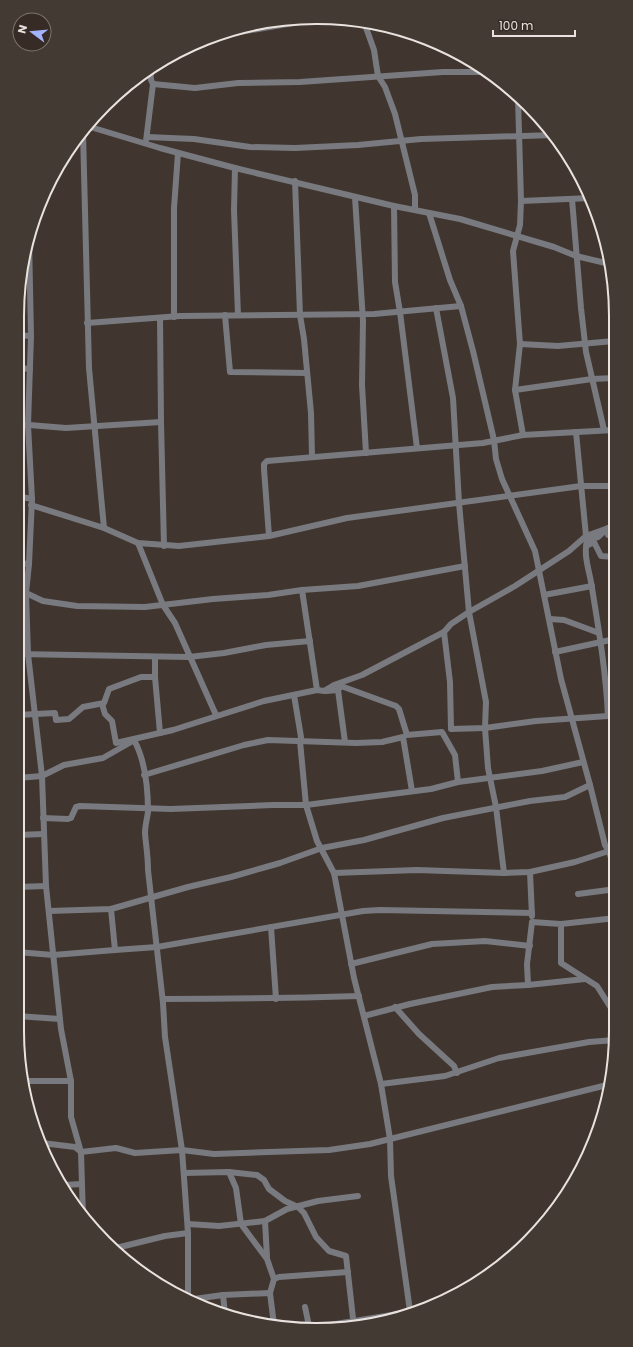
<svg xmlns="http://www.w3.org/2000/svg" width="633" height="1347" font-family="Poppins,sans-serif">
	<style>
		.lines { fill: none; stroke-linecap: round; stroke-linejoin: round }
		.street { stroke: #787a7f; stroke-width: 6 }
		.rim { fill: none; stroke: #e9e2de; stroke-width: 2 }
	</style>
	<rect width="100%" height="100%" fill="#40352f"/>
	<g class="lines">
		<g class="street">
			<path d="M364,22L374,50L378,76L385,87L395,114L415,195V209"/>
			<path d="M211,37L299,22L333,19"/>
			<path d="M153,84L195,88L238,83L300,82L443,72H486"/>
			<path d="M518,98L521,201L520,225L513,251L520,344L515,390L523,435"/>
			<path d="M87,126L160,148L235,168L394,206L460,219L554,247L576,256L610,264"/>
			<path d="M83,132L89,368L104,528"/>
			<path d="M147,137L194,139L250,147L295,148L358,145L421,139L554,135"/>
			<path d="M146,141L153,84L151,80L150,67"/>
			<path d="M235,168L234,210L238,315"/>
			<path d="M295,181L300,315L304,339L311,413L312,456"/>
			<path d="M355,197L363,321L362,385L366,453"/>
			<path d="M572,199L581,308L586,352L604,430"/>
			<path d="M521,201L591,198"/>
			<path d="M394,206L395,282L400,312L417,448"/>
			<path d="M429,213L450,280L461,306L473,351L494,440L496,459L502,479L535,551L561,679L590,785L605,845L609,851L615,872"/>
			<path d="M29,238L31,336L28,425L32,499L29,564L26,593L28,654L42,776L46,886L61,1029L71,1081V1117L81,1152L83,1217"/>
			<path d="M436,308L453,398L459,503L469,612L486,702L485,728L488,768L496,807L504,873"/>
			<path d="M225,315L230,372L307,373"/>
			<path d="M174,317V208L178,153"/>
			<path d="M160,318L161,422L164,546"/>
			<path d="M87,323L180,316L374,314L461,306"/>
			<path d="M17,335L31,336"/>
			<path d="M520,344L558,346L614,341"/>
			<path d="M17,368L30,369"/>
			<path d="M515,390L592,379L614,378"/>
			<path d="M17,424L66,428L161,422"/>
			<path d="M576,432L586,536"/>
			<path d="M17,496L32,499"/>
			<path d="M31,505L104,528L138,543L179,546L269,536L347,518L581,486H614"/>
			<path d="M608,528V535L614,536"/>
			<path d="M269,536L264,469V464L267,461L483,443L523,435L614,430"/>
			<path d="M138,543L163,605L175,623L216,715"/>
			<path d="M588,545L594,542L601,556L614,557"/>
			<path d="M17,563L29,564"/>
			<path d="M302,590L317,690"/>
			<path d="M17,593H26L43,601L77,606L145,607L213,599L268,595L302,590L358,586L465,566"/>
			<path d="M544,595L592,586"/>
			<path d="M550,619L564,620L599,633"/>
			<path d="M444,632L450,682L451,729L485,728L536,721L608,716C606,673 599,631 592,588C590,572 583,557 587,540L598,537L607,529"/>
			<path d="M555,652L615,639"/>
			<path d="M17,654L189,657L224,653L266,645L310,641"/>
			<path d="M155,677L160,733"/>
			<path d="M338,690L345,742"/>
			<path d="M326,691L338,690L341,686L396,706L399,709L407,735L442,732L455,755L458,782"/>
			<path d="M294,695L301,737L300,741L306,805L317,841L334,873L354,978L381,1084L390,1139L391,1176L410,1311"/>
			<path d="M102,704L105,714L112,721L116,743L173,730L264,701L317,690L324,691L334,685L362,675L444,632L451,624L469,612L515,586L569,551L586,536L614,526"/>
			<path d="M17,715L55,713L56,720L69,719L83,707L104,703L109,689L141,677H155V657"/>
			<path d="M134,740C145,760 148,789 148,812C147,819 145,826 145,833C146,846 148,856 148,870L163,1003L165,1037L182,1150L188,1233V1300"/>
			<path d="M144,775L244,745L268,740L356,743L382,742L403,737L412,791"/>
			<path d="M17,778L42,776L64,765L103,758L131,742"/>
			<path d="M43,818L68,819L71,818L76,807L80,806L171,809L273,805H306L431,789L458,782L542,771L583,762"/>
			<path d="M17,835L44,834"/>
			<path d="M530,872L532,916"/>
			<path d="M334,873L417,870L504,873L530,872L575,862L609,851"/>
			<path d="M17,887L46,886"/>
			<path d="M578,894L616,889"/>
			<path d="M111,909L115,950L157,947L363,911L380,910L532,913"/>
			<path d="M49,911L111,909L188,887L231,877L280,863L322,848L364,840L443,818L530,801L565,797L590,785"/>
			<path d="M561,924L616,918"/>
			<path d="M271,927L276,999"/>
			<path d="M17,952L53,955L115,950"/>
			<path d="M351,964L432,944L485,941L530,946"/>
			<path d="M528,985L527,964L532,922L561,924V963L597,986L616,1016"/>
			<path d="M163,999C228,999 293,998 359,996"/>
			<path d="M395,1007L419,1034L454,1066L457,1073"/>
			<path d="M17,1016L60,1019"/>
			<path d="M364,1016L410,1004L492,987L528,985L585,979"/>
			<path d="M25,1081H71"/>
			<path d="M381,1084L445,1076L499,1058L589,1042L615,1040"/>
			<path d="M42,1143L75,1147L81,1152L116,1148L135,1153L182,1150L214,1154L329,1150L370,1144L611,1084"/>
			<path d="M229,1172L236,1188L241,1224L267,1259L274,1279"/>
			<path d="M184,1173L229,1172L257,1175L264,1180L269,1189L285,1201L298,1207L304,1213L316,1237L329,1251L346,1256L354,1327"/>
			<path d="M64,1185L82,1184"/>
			<path d="M265,1221L267,1257"/>
			<path d="M188,1224L219,1226L265,1221L287,1209L318,1201L358,1196"/>
			<path d="M116,1248L165,1236L188,1233"/>
			<path d="M270,1293L274,1279L279,1277L348,1272"/>
			<path d="M223,1295L225,1314"/>
			<path d="M187,1300L223,1295L270,1293L274,1325"/>
			<path d="M305,1307L309,1326"/>
			<path d="M323,1326L398,1314"/>
		</g>
	</g>
	<path d="M0 0H633V1347H0ZM316 24H317A292 292 0 0 1 609 316V1031A292 292 0 0 1 317 1323H316A292 292 0 0 1 24 1031V316A292 292 0 0 1 316 24Z" fill="#443a34" fill-rule="evenodd"/>
	<path class="rim" d="M316 24H317A292 292 0 0 1 609 316V1031A292 292 0 0 1 317 1323H316A292 292 0 0 1 24 1031V316A292 292 0 0 1 316 24Z"/>
	<g transform="translate(32 32) rotate(286)"><circle r="19" fill="#362b25" stroke="#7e746f"/>
	<path d="M0-3L7 15L0 10L-7 15Z" fill="#a2b2fd"/>
	<text y="-6" font-size="11" font-weight="bold" text-anchor="middle" fill="#e9e2de">N</text>
	</g>
	<path d="M493 30v6h82v-6" fill="none" stroke="#e9e2de" stroke-width="2"/>
	<text x="499" y="30" font-size="12" fill="#e9e2de" stroke="#362b25" stroke-width="3" paint-order="stroke">100 m</text>
</svg>
